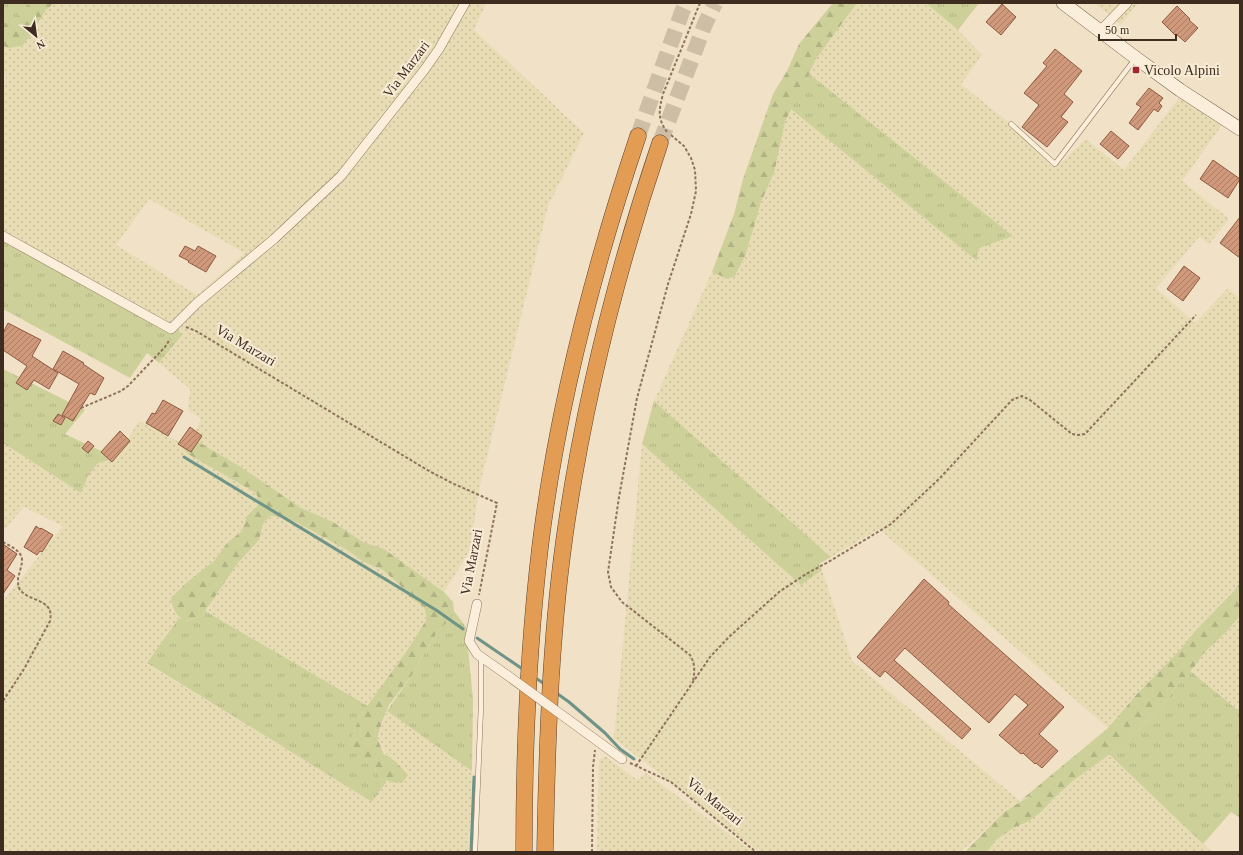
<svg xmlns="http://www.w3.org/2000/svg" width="1243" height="855" font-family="'Times New Roman',serif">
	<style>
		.farmland { fill: url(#farmland-dots); fill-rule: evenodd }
		.grass { fill: url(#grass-tufts) }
		.forest { fill: url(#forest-firs) }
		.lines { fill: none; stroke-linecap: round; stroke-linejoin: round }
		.stream { stroke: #6e9488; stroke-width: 3 }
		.building { fill: url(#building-hatch); stroke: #8e5a3f }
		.highway-tunnel { stroke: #cdbea5; stroke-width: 16; stroke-dasharray: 16 8; stroke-linecap: butt }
		.lane-casing { stroke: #8e735b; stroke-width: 5.5 }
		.street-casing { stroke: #8e735b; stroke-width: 10 }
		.secondary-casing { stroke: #70543e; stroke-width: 14 }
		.highway-casing { stroke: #5c412f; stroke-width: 17 }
		.path { stroke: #8e735b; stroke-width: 2; stroke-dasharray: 3 2; stroke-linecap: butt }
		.lane { stroke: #fbefdb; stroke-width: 4.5 }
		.street { stroke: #fbefdb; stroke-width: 9 }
		.secondary { stroke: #fbefdb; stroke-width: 13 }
		.highway { stroke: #e39c54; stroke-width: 16 }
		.street-bridge-casing { stroke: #8e735b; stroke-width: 10; stroke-linecap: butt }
		.street-bridge { stroke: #fbefdb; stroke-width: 9 }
		.poi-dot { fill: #a0272f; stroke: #f8ecd7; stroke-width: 1.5 }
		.labels { text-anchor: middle; stroke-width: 4; stroke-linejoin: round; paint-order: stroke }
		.street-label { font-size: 14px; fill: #3d2c1f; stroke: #f8ecd7 }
		.poi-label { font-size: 14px; fill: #3d2c1f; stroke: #f8ecd7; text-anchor: start }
	</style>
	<defs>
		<pattern id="farmland-dots" width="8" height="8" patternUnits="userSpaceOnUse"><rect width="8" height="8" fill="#e7dcb3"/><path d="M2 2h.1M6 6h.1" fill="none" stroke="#c7bd9a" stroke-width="1.8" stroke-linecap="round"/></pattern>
		<pattern id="grass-tufts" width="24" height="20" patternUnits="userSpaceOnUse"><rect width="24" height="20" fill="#cdd099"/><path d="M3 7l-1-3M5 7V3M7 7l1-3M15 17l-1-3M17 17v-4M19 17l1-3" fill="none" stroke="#b1b383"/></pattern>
		<pattern id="forest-firs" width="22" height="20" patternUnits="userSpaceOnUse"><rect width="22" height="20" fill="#cdd099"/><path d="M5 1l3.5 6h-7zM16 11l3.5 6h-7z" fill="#b1b383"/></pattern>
		<pattern id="building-hatch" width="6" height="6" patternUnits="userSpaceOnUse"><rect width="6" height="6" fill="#d1997b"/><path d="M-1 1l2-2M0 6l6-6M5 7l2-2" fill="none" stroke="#ab7d64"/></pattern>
	</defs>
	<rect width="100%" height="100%" fill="#f1e2c7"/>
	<g class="farmland">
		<path d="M54,3H486L474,30L584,133L548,206L480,485L469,552L444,592L384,549L363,542L333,522L301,508L244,469L192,438L201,419L188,410L190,389L159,363L183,334L3,232V83L6,79L3,73V46L8,48L22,46L28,39L46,10ZM149,199L245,253L197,295L116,245Z"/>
		<path d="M857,3H926L958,30L982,55L961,84L1060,164L1086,139L1124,170L1185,90L1227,118L1182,181L1229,219L1209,244L1199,237L1156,288L1195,323L1228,288L1240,299V583L1233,592L1195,631L1180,650L1137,694L1108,728L879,529L831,557L654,401L712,272L728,279L735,276L746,254L761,202L774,173L785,122L791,109L977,261V255L980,248L1013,236L808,73L816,59Z"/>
		<path d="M1094,3H1139L1121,24Z"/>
		<path d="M139,421L174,439L188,454L256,493L260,503L247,516L242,531L227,543L214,561L187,582L171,598L172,608L179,618L147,664L372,802L387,781L396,783L408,775L387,756L377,738L387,711L472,771L469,852H3V601L63,526L24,507L4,530L3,529V443L81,493L88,476L98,463L116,458Z"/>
		<path d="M642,444L801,585L822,570L852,661L1020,801L1007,809L987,829L960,852H759L614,738Z"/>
		<path d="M270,516L283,517L298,523L347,550L364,562L383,570L400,585L408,596L425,607L427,619L406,652L368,706L205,611L238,563L259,540L263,524Z"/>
		<path d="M1240,616V712L1190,671L1202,655L1227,631Z"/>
		<path d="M1109,754L1212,852H987L996,840L1013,828L1029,821L1041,812L1055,797L1074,780Z"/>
		<path d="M605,756L637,780L646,773L753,852H597L599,760Z"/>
	</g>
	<g class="grass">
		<path d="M3,3H30L13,21L4,25L3,24Z"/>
		<path d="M926,3H979L958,30Z"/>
		<path d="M808,73L1013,236L980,248L977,255V261L791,109Z"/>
		<path d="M3,232L183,334L159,363L147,353L130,378L3,309Z"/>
		<path d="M3,369L85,410L65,434L116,458L98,463L88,476L81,493L3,443Z"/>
		<path d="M654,401L831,557L819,564L822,570L801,585L642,444Z"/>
		<path d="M205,611L368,706L360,716L349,744L359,750L370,762L381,779L387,781L372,802L147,663L179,618L186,621L200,617Z"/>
		<path d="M454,611L466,627L473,700L472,771L387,711L412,675L437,632L446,623Z"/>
		<path d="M1190,671L1240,712V818L1231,812L1203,844L1109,754L1128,741L1164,703L1175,688Z"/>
	</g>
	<g class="forest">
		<path d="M30,3H54L46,10L28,39L22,46L8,48L3,46V24L13,21Z"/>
		<path d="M833,3H857L816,59L785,122L774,173L761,202L746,254L735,276L728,279L712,272L734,214L743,179L773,94L787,71L799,44Z"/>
		<path d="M192,438L244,469L301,508L333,522L363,542L384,549L444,592L453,602L454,611L446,623L437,632L412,675L389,705L382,722L377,738L384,754L395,761L408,775L403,782L396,783L381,779C371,764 364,753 349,744L360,716L406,652L427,619L424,607L408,596L400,585L383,570L364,562L347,550L298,523L283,517L270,516L263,524L259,540L238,563L205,611L200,617L185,621C176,616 172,609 171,598L187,582L214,561L227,543L242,531L247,516L260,503L256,493L188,454L174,439L188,447Z"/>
		<path d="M1240,583V616L1227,631L1202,655L1194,667L1175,688L1164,703L1128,741L1074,780L1055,797L1041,812L1029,821L1013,828L996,840L987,852H965L1004,812L1036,792L1020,801L1108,728L1137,694L1180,650L1195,631L1233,592Z"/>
	</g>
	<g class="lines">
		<g class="stream">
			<path d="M184,457L436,610L463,629"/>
			<path d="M477,638L524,670"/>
			<path d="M534,677L546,685"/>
			<path d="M555,692L569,702L605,733L620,749L634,759"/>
			<path d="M471,852L474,777"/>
		</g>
	</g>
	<g class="building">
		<path d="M1002,4L1016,17L1001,35L986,22Z"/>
		<path d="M1177,6L1190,19L1189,20L1198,28L1185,42L1176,34L1175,35L1162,22Z"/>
		<path d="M1055,49L1082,71L1064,94L1073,102L1061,117L1068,122L1047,147L1022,127L1039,105L1024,93L1047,66L1043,63Z"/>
		<path d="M1149,88L1163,98L1159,103L1162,106L1158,112L1154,109L1138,130L1129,123L1141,107L1136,104Z"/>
		<path d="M1111,131L1129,146L1118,159L1100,144Z"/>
		<path d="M1213,160L1240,179L1228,198L1200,179Z"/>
		<path d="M1240,217V258L1220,243Z"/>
		<path d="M185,246L195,251L198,246L216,256L206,272L188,262L189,261L179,256Z"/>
		<path d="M1184,266L1200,278L1183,301L1167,289Z"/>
		<path d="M8,323L41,340L32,356L58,373L49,389L34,380L27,390L16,383L27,366L3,350V333Z"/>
		<path d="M63,351L84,363L83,364L104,378L95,395L90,393L73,421L62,415L79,384L53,369Z"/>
		<path d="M163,400L183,411L168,436L146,423L152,413L155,414Z"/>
		<path d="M58,414L65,418L61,425L53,421Z"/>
		<path d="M190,427L202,436L191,452L178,444Z"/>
		<path d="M120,431L130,441L112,462L101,452Z"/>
		<path d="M88,441L94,446L88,453L82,448Z"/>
		<path d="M36,526L40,529L41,528L53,535L42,552L40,551L37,555L24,547Z"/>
		<path d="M3,544L17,554L7,570L15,576L3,594Z"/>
		<path d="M924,579L949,602L948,604L1064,707L1039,734L1058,751L1042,768L1036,763L1035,764L1023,753L1021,754L999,735L1028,705L1015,694L989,723L905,648L894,660L971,729L962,739L885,671L880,677L857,657Z"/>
	</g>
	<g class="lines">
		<g class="highway-tunnel">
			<path d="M638,136L682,12L686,3"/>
			<path d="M660,143L705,24L715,3"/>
		</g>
		<g class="lane-casing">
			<g id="lane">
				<path d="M1011,124L1055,164L1135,59"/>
				<path d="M475,852L481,706V658"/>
			</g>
		</g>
		<g class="street-casing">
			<g id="street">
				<path d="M1099,32L1127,3"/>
				<path d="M3,236L171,329L197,303L274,239L341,176L425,69L439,49L465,3"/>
				<path d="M477,604L469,641L477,654L507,675"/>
				<path d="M566,718L622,759"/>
			</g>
		</g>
		<g class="secondary-casing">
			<path id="secondary" d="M1063,3L1136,58L1180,90L1240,129"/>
		</g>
		<g class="highway-casing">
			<g id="highway">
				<path d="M524,852C524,751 528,649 540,548C557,408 593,270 638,136"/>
				<path d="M545,852C547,748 550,644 564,541C583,405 616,273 660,143"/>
			</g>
		</g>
		<g class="path">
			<path d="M667,132C657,118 659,110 663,94L700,3"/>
			<path d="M671,135L684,146L691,158L695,170L696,191L691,214L668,284L637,398L619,497L608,572L611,587L622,602L690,655C695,663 695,671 693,681"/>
			<path d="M186,327L196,331L429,471L452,483L497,503L479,595"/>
			<path d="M81,408L121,391L128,386L165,347L170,339"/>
			<path d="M3,542C10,546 22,551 22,560C22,566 19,573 18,579C18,582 18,585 19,588C27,603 55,597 50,621L24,669L3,701"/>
			<path d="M630,763L671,782L756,852"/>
			<path d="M636,766L710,657L730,636L779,592L806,574L830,561L891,524L940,478L1012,400L1022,396L1030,400L1072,434L1078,435L1085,434L1196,315"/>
			<path d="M592,852L593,767L595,750"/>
		</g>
		<use href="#lane" class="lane"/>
		<use href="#street" class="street"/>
		<use href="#secondary" class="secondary"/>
		<use href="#highway" class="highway"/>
		<g class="street-bridge-casing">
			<path id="street-bridge" d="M507,675L566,718"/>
		</g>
		<use href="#street-bridge" class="street-bridge"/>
	</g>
	<rect class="poi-dot" x="1132" y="66" width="8" height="8" rx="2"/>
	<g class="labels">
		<g class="street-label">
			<text transform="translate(406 69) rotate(-53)" y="5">Via Marzari</text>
			<text transform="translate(246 345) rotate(31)" y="5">Via Marzari</text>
			<text transform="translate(471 562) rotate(-79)" y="5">Via Marzari</text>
			<text transform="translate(715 801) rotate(39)" y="5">Via Marzari</text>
		</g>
		<g class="poi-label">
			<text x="1144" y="75">Vicolo Alpini</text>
		</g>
	</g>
	<rect width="1243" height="855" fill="none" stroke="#3d2c1f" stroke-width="8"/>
	<g transform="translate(36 36) rotate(151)" stroke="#f8ecd7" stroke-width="3" paint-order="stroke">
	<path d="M0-3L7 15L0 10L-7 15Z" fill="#3d2c1f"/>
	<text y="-6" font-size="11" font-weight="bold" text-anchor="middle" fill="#3d2c1f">N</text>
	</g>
	<path d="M1099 34v6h77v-6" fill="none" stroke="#3d2c1f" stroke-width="2"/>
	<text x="1105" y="34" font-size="12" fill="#3d2c1f" stroke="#f8ecd7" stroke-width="3" paint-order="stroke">50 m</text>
</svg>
